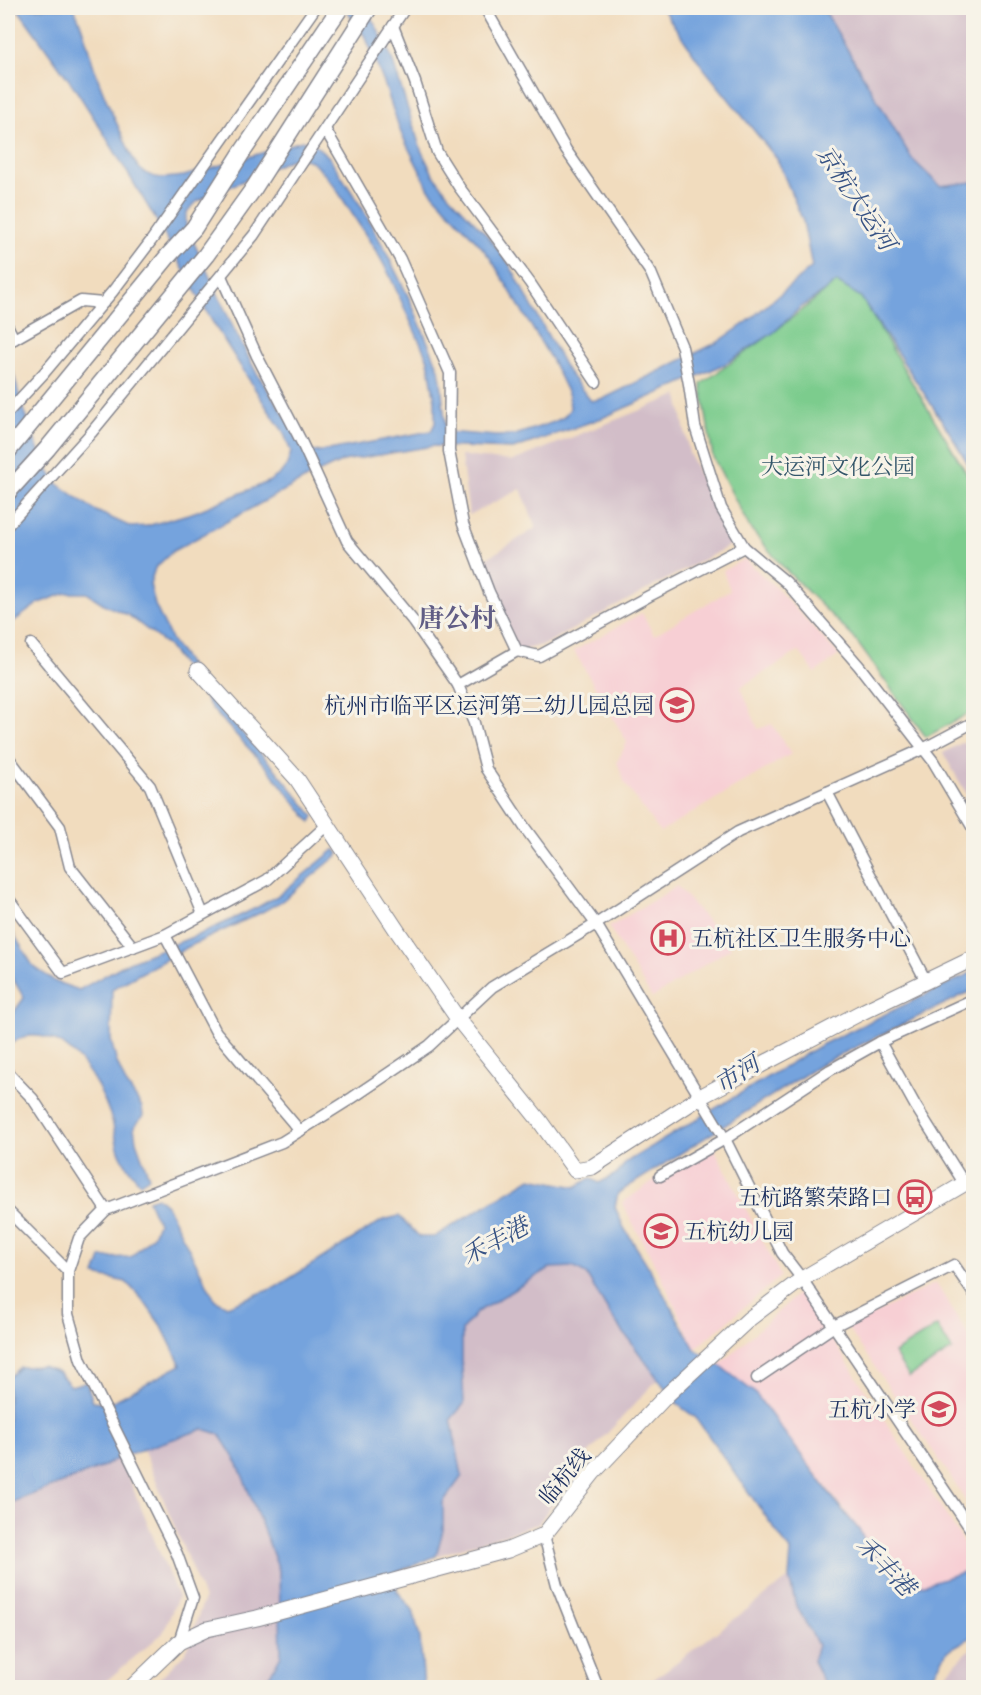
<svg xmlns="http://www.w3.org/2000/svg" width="981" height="1695" font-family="'Sorts Mill Goudy','Noto Serif SC',serif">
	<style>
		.built { fill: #f7cfd4 }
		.industrial { fill: #d2bdc8 }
		.green { fill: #7ccc8d; stroke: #4c7e76; stroke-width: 1.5 }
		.water { fill: #74a3dd; stroke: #48699e; stroke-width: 1.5; fill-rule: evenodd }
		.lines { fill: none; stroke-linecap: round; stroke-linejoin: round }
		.street-casing { stroke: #86868e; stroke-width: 13 }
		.secondary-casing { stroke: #86868e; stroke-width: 17 }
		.primary-casing { stroke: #86868e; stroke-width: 19 }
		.street { stroke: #fff; stroke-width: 10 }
		.secondary { stroke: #fff; stroke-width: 15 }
		.primary { stroke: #fff; stroke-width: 16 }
		.labels { text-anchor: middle; stroke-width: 6; stroke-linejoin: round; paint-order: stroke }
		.park-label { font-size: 22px; fill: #33566a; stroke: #f7f3e8 }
		.poi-label { font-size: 22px; fill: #1b2f5e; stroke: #f7f3e8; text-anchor: end }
		.street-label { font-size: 22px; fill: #1b2f5e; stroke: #f7f3e8 }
		.water-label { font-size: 24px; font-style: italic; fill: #365284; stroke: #f7f3e8 }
		.quarter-label { font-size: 26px; font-weight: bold; fill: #605d85; stroke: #f7f3e8 }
	</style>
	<rect width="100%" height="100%" fill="#f7f3e8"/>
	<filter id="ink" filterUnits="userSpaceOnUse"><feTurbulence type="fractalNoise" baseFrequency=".0167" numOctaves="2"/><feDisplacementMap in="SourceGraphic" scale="12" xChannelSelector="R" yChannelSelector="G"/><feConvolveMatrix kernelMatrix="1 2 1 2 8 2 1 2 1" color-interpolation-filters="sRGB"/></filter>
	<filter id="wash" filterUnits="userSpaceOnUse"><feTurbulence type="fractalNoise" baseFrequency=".008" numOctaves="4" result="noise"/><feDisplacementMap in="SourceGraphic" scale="24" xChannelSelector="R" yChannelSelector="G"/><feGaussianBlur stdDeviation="1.35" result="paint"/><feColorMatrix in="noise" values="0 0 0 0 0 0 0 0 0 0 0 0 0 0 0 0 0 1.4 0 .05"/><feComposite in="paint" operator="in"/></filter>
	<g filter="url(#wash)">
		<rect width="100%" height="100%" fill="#f1dcbe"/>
		<g class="built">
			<path d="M744,559L772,584L839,655L815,673L799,651L741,687L758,729L772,724L791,754L660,832L625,784L617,762L627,742L574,651L642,613L654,635L730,590L723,571Z"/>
			<path d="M677,886L731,948L652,998L609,927Z"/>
			<path d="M713,1146L781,1276L695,1349L662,1278L622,1203L660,1176Z"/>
			<path d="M936,1283L973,1343V1513L949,1474L847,1327Z"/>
			<path d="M801,1291L973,1557V1569L919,1586L899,1581L885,1562L870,1551L860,1531L755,1393L719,1365Z"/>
		</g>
		<g class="industrial">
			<path d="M823,8H973V182L940,186L912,159Z"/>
			<path d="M678,395L689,453L731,545L543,645L517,651L484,560L536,528L521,489L469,515L461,456L513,461Z"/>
			<path d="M973,737V805L943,753Z"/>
			<path d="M573,1267L586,1274L610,1314L658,1379L586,1456L538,1524L436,1556L443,1530V1502L462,1476L451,1418L462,1367V1330L477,1312L550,1268Z"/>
			<path d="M203,1429L219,1434L238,1464L279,1570L281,1655L265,1682L258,1687H151L186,1652L204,1599L143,1449Z"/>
			<path d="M120,1457L178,1597L163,1633L99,1687L8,1688V1505L100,1468Z"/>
			<path d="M789,1578L796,1605L818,1645L813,1661L826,1687L642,1688Z"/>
			<path d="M973,1646V1687H937L942,1678Z"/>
		</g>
		<g class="green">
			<path d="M837,282L861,297L973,484V711L926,737L854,638L783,567L750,528L713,457L701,384L773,333Z"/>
			<path d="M937,1326L952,1350L909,1377L894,1353Z"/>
		</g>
		<g class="water">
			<path d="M17,8H74C83,26 87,45 93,64C101,90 113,116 125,141C129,150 133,162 140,169C153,181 169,178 184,176L302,141L315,145L329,157L362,208L383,246L410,300L439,369L441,381L446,432L497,436L515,435L554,422L564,417L570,409L569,396L551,359L491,259L480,245L429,189L401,133L384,83L366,38L345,8H364L375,24L391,56L421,150L433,174L448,194L484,232L509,264L568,372L591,401L605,398L718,342L747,322L812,267L803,221L777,159L702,66L662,8H823L912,159L940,186L973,182V472L948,430L861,297L837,282L800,308L773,333L725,364L602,418L513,449L433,446L343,461L309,477L173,551L155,568L150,584L155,605L172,641L220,709L276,770L314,816L311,822L269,770L213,710L187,671L167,645L128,615L107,606L87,593H66L39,603L10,624H8V360L12,367L19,395L37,446L50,473L58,484L96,511L131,527L147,526L195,512L268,482L280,474L287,465L291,452L283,431L269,411L212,321L155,218L101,129L74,87ZM301,158L311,161L322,171L335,187L378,254L389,274L428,360L435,401V423L431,431L329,450L314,452L305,447L256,372L234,329L186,226C184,213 188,209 198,201L289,160Z"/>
			<path d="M335,849L339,854L282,901L262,912L188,947L112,989L111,1040L116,1060L125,1082L142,1107L143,1116L134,1127L136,1141L149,1177L140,1183C132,1174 124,1164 120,1153C115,1141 115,1128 111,1117C99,1083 71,1031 28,1036C21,1036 13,1043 8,1046V1020L24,998L16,984L8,972V925L33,966L56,982L79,990L129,962L205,932L258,907L279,895Z"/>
			<path d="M973,972V990L823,1063L618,1193L615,1207L624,1228L645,1261L695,1349L719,1365L755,1393L839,1506L860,1531L870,1551L885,1562L899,1581L919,1586L973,1569V1636L947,1651L934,1674L929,1687H826L813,1661L818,1645L796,1605L789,1578L791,1552L696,1418L677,1404L610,1314L586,1274L573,1267L550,1268L477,1312L462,1330V1367L464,1404L451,1419L462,1476L443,1502V1530L436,1556L395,1573L397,1591L413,1610L420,1638L424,1687H258L266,1682L281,1655L279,1570L238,1464L219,1434L203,1429L120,1457L100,1468L8,1504V1378L20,1367L42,1366L58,1372L71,1386L86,1382L93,1401L110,1403L181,1365L162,1327L143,1300L126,1282L95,1275L101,1258L131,1257L153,1235L158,1223L148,1200L157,1197L167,1206L215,1300L227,1306L276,1287L383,1220L399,1216L420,1237H434L531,1178L576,1187L590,1178L599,1183L618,1173L626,1162L819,1046Z"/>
		</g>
	</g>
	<g filter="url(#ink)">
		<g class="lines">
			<g class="street-casing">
				<g id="street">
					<path d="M485,8L566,150L651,273L682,347L689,384L695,426L721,508L744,547L786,582L859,666L933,761L974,830"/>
					<path d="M393,26L415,82L437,152L459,187L530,283L596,382"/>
					<path d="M325,129L400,259L450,373L449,451L463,524L489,592L517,651L539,656L649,596L744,547"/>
					<path d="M221,276L257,356L301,441L347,541L414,622L458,685"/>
					<path d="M8,327L14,339"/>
					<path d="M8,340L14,339L81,301L103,303"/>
					<path d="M8,412L44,373L113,291L151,241L315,8"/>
					<path d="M8,525L91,433L254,235L405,8"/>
					<path d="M31,644L150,786L203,914"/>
					<path d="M517,651L458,685L474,723L486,769L525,828L596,924L725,1139L782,1253L802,1279L974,1534"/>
					<path d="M8,757L60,827L70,867L133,947"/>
					<path d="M827,792L926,981"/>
					<path d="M8,898L63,973L165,935L267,880L328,824"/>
					<path d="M165,935L216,1032L300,1131"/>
					<path d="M880,1042L915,1105L964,1183"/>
					<path d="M8,1073L33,1099L106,1210"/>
					<path d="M660,1176L725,1139L830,1070L880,1042L974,999"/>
					<path d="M8,1211L68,1271"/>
					<path d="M757,1378L834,1326L954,1265L974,1294"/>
					<path d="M544,1535L557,1585L598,1688"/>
					<path d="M179,1642L193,1598L177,1554L81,1360L68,1314V1271L79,1238L106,1210L282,1142L352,1098L429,1046L492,987L596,924L738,832L923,749L974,722"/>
				</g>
			</g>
			<g class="secondary-casing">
				<g id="secondary">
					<path d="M198,670L297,779L398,932L458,1019L539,1120L575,1170L592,1167L700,1097L860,1013L974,958"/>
					<path d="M131,1688L179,1642L207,1629L257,1618L508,1550L544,1535L593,1473L667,1395L749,1319L802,1279L974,1178"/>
				</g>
			</g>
			<g class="primary-casing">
				<g id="primary">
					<path d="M8,451L168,256L194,228L241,154L340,8"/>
					<path d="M8,492L47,449L206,255L254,188L369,8"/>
				</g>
			</g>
			<use href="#street" class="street"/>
			<use href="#secondary" class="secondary"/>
			<use href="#primary" class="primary"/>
		</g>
	</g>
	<defs>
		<g id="school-ring" transform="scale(1.725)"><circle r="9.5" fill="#f7f3e8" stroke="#d1495b" stroke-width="1.5"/><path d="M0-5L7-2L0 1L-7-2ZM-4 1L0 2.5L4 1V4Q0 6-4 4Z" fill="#d1495b"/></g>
		<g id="hospital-ring" transform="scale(1.725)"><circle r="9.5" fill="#f7f3e8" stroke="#d1495b" stroke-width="1.5"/><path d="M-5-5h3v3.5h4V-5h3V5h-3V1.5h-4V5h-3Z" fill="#d1495b"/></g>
		<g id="bus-ring" transform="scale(1.725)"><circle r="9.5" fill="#f7f3e8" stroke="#d1495b" stroke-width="1.5"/><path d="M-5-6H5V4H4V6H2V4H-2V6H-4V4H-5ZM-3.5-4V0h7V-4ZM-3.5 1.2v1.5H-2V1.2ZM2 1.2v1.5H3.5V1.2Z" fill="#d1495b"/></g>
	</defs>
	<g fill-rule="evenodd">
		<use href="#school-ring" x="677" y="705"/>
		<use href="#hospital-ring" x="668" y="938"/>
		<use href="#bus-ring" x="915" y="1197"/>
		<use href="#school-ring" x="661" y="1231"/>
		<use href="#school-ring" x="939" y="1409"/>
	</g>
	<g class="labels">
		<g class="park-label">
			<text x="838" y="474">大运河文化公园</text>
		</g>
		<g class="poi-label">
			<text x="654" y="713">杭州市临平区运河第二幼儿园总园</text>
			<text x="691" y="946" text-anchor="start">五杭社区卫生服务中心</text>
			<text x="892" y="1205">五杭路繁荣路口</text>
			<text x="684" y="1239" text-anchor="start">五杭幼儿园</text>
			<text x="916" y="1417">五杭小学</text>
		</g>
		<g class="street-label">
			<text transform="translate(564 1476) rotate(-50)" y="8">临杭线</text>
		</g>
		<g class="water-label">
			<text transform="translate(856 198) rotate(56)" y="8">京杭大运河</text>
			<text transform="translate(737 1074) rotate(-32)" y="8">市河</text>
			<text transform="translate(495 1241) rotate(-28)" y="8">禾丰港</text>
			<text transform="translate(886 1566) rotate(46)" y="8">禾丰港</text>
		</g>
		<g class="quarter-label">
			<text x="457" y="627">唐公村</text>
		</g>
	</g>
	<rect width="981" height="1695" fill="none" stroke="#f7f3e8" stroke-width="30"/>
</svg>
